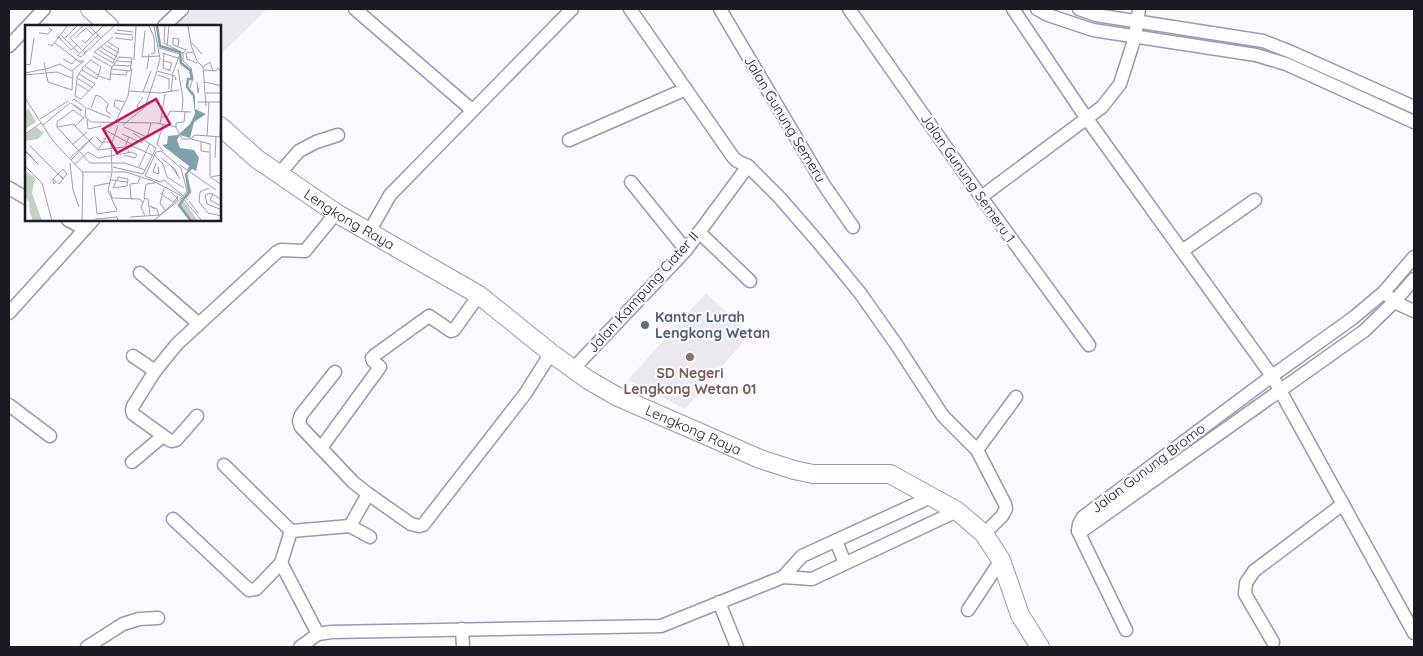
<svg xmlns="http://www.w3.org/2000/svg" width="1423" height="656" font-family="Quicksand,sans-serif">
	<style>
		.built { fill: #eae9f0 }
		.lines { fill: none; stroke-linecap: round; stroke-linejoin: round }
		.street-casing { stroke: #9c97b2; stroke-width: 15 }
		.secondary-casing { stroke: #9c97b2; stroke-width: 20 }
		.street { stroke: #fff; stroke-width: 12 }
		.secondary { stroke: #fff; stroke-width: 18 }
		.service-dot { fill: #5c6f8a; stroke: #faf9ff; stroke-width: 2 }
		.education-dot { fill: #8d6e63; stroke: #faf9ff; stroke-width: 2 }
		.labels { text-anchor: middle; stroke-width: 4.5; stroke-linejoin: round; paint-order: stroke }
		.street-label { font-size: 14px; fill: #1b1923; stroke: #faf9ff }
		.service-label { font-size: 14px; font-weight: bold; fill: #4e5e75; stroke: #faf9ff; text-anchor: start }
		.education-label { font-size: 14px; font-weight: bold; fill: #785e54; stroke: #faf9ff }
		.inset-river { fill: none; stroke: #7ea1ac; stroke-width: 2.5 }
		.inset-road { fill: none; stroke: #a19fa7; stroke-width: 1 }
		.view { fill: #c2185b; fill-opacity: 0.15; stroke: #c2185b; stroke-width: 2.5 }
		.inset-edge { fill: none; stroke: #1b1923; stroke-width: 2.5 }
	</style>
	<rect width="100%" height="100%" fill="#faf9ff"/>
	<g class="built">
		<path d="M192,9H267L220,55V26H174Z"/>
		<path d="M706,293L750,334L685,409L628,380Z"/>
	</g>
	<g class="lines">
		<g class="street-casing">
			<g id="street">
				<path d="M355,9L472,110"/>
				<path d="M630,9L733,157L737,161L748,166L780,198L819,243L860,293L896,344L943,416L977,450L1005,504L1006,509L1002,516L984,534"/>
				<path d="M720,9L824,185L853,227"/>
				<path d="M849,9L981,197L1089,345"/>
				<path d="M1013,9L1087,119L1272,376L1414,633"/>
				<path d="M1037,9L1048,15L1093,30L1256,55L1286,64L1414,122"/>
				<path d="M1079,9L1096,15L1263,41L1291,52L1414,107"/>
				<path d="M28,26L44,9"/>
				<path d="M164,26L182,9"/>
				<path d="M9,46L26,28"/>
				<path d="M569,140L686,89"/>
				<path d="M279,174L299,151L316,142L338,135"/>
				<path d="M631,182L686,250"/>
				<path d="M9,188L26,198"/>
				<path d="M981,197L1102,107L1120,84L1135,37L1139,9"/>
				<path d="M68,220L85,229"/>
				<path d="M369,232L390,195L572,9"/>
				<path d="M699,232L750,281"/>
				<path d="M1182,251L1255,200"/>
				<path d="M140,273L199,324"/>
				<path d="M1389,297L1394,302L1414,311"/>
				<path d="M9,313L93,220"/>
				<path d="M133,356L155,371"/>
				<path d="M573,369L686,250L748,166"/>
				<path d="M335,372L301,415L299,421L301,427L353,482L368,494L350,526"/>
				<path d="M9,405L50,436"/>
				<path d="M197,416L176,440L172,441L169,440L133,414L132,410L133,406L155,371L177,344L277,252L281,250L305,251L336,213"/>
				<path d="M321,448L380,367L379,366L373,361L372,358L375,355L429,316L451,331L454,330L479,295"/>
				<path d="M977,450L1016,397"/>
				<path d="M132,462L163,436"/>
				<path d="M224,465L291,531L350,526L370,537"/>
				<path d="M368,494L411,524L419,526L423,525L525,394L551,353"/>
				<path d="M173,519L249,590L256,589L281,563L291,531"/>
				<path d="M1078,531H1082L1364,331L1394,302L1414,279"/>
				<path d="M836,541L845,563"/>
				<path d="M281,563L318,634"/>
				<path d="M783,577L802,556L931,497"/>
				<path d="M719,602L737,647"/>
				<path d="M968,610L1001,560"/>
				<path d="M462,629L463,647"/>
				<path d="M1126,630L1078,531L1079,524L1083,517L1272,376L1353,318L1384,292L1414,257"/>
				<path d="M1273,642L1245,594L1246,583L1254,571L1343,504"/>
				<path d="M87,647L123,624L139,619L158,618"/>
				<path d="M300,647L318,634L331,632L661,626L783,577L812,579L957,511"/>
			</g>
		</g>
		<g class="secondary-casing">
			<g id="secondary">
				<path d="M90,9L109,26"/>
				<path id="s1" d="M220,126L257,159L336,213L479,295L551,353L587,379L616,396L760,459L794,470L813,474H890L957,511L984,534L1001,560L1020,615L1040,647"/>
			</g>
		</g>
		<use href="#street" class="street"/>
		<use href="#secondary" class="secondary"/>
	</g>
	<circle class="service-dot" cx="645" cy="325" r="5"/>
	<circle class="education-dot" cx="690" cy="357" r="5"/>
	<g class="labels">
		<g class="street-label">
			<text transform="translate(785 119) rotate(59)" y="5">Jalan Gunung Semeru</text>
			<text transform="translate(968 178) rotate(55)" y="5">Jalan Gunung Semeru 1</text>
			<text dy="5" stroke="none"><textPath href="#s1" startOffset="160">Lengkong Raya</textPath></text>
			<text transform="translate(643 292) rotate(-48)" y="5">Jalan Kampung Ciater II</text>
			<text dy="5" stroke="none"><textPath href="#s1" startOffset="565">Lengkong Raya</textPath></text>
			<text transform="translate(1148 468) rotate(-37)" y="5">Jalan Gunung Bromo</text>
		</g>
		<g class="service-label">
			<text x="655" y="322">Kantor Lurah<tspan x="655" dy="16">Lengkong Wetan</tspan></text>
		</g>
		<g class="education-label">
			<text x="690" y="378">SD Negeri<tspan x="690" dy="16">Lengkong Wetan 01</tspan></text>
		</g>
	</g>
	<g transform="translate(25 25)">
		<rect width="196" height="196" fill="#faf9ff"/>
		<path d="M4,84L11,97L0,104V86ZM11,102L19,108L13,114L0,116V110ZM0,146L10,153L7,168L17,196H8L5,188L4,177L0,172ZM157,175L162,180L173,196H165L153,180Z" fill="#c3d1c2"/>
		<path d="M167,65L170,71V84L181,89L169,97L165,113L155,110L152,115L155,123L169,125L174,133L171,146L167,144L160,151L164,141L137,120L142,119L143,111L153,110L165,99L170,89Z" fill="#7ea1ac"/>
		<path class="inset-river" d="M132,1L135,21L155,27L156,38L165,45L167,54H163L162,62L168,70M161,148L164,167L154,180L166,196"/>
		<path class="inset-road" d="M58,1L45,13L61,29M64,1L76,13M124,1L129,12L130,28L126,29M129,1L135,34L132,45M140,1L139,18L158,28M163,1L166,20L172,36L178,42L181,81M92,5L108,7M120,6L117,32L134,31M14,8L23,9L27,5L24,3M89,8L108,10M35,9L54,28M33,11L46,25L52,20M51,12L61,3L68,10M40,13L52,1M90,13L107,15L108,12M57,15L60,18L78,1M83,17L94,24L88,38L69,27L88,12M166,17L177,29M30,18L56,38M23,19L27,21L42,1M80,20L94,28M142,21L144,1M153,21L154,14L148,13V20L161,25L158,28V36L166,43L168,53L165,63M76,22L92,32M134,23L155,29L147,50M72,24L90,35M169,27L161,28L162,34L172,38M137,28L153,33M139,28L138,43L146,46M52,30L56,32L89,1M53,30L73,10M68,31L87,42M38,34L47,39L51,34M109,35L111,1M92,36L107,37M139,36L147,38L144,46M19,37L23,57L47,65L48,47L35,39L21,44M0,39L5,40L9,13M88,40L106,41M60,41L73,50M178,42L185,37L188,46M122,44L124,29M153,44L158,74L157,87M179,45L190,46L193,43L197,49M47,46L59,36H54M132,46L150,51L151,55M0,48L20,44M54,49L70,59L56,74L50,71L52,54V52L55,47L57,45L58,42L66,35L76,42L72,54L57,45M86,49L101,50L102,46M0,50L32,47L47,53M133,50L144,54V64M74,51L85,55L86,44L87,42L94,32L107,33L105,46L86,44M52,53L68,63M172,57L173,68L174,63M179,57L197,61M51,58L64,66M104,66L135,68L154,65M146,66L148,50M118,67L126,46M181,68H197M0,73L28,116L58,148L57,196M47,76L49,74L61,83L60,92L66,97L132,98L151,102L157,114H165L170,110L197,112M173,77H197M46,78L56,86L57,85L49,80M62,83L86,93M66,83L71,70L76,72L83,79L81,86L86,89M95,85L89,81L90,75L99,77M114,85L112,81L118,72M137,92L143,91L145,86L166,87M15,94L43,76M62,95L63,104L77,101M91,96L103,71L107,43M135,99L140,69M18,100L45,78M49,100L73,125L107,121L127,130M98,100L120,82L132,46M32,102L65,138H100L120,145M32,102V97L48,85L59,93L50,101M32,102L50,99M99,102L122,112M151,102V98L159,97L160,87M78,104L108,120M0,109L16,98M97,109L117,118L119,114M182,111L184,77M195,111L196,82M71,112L76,117H87M104,112L101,119L104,128M122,113L126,98M166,114L185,119V151M176,117V126L184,127M4,120L32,148M47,120L62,107M0,125L14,140L0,126M73,125L81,113L78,114M138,126L132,119L138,100M129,130L138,139L142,152L159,163M45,133L68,112L46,135M136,133L150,144L153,151M190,133L191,112M45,138L48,165L54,182M131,138L128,147L134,149L133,142M50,139L63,127L73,133L107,127L112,130L110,133L99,130M155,140L191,165M0,141L17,158L27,196M146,141L155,154M88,142L118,149L131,123L108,108M114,142L125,118M87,146L86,120L93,101M57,147H101L128,156L155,170L177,196M87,147L83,166L92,185M197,150L185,152L197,160M93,152L103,154L102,161L88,163ZM28,154L34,159L42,149L38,144L28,154V155L29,159L31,157M38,154L32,148L38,153M86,155L102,157M85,158L69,161L72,189L92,186M139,163L135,178L140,185M184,163L175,167L174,177L183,188L197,191M85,166L87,173L115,174L118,178M135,168L148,177L152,173L146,167M188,168L185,175L194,180M158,171L162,166L156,143L136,126L131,127L120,151L135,157L139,155L163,175M161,173L166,167L162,152M108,174H106L105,159L113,158L115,152M123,174L119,173L121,159L130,158M123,174L125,190M197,175L186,168L180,170L182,179L197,185M164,176L173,188M130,184L125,181L132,184L134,191M120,191L116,182L120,173M105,192L135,190L153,174L152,170M70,194L92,192L93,196M128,196L157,173"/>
		<path class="view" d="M131,74L145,99L92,128L78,104Z"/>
		<rect width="196" height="196" class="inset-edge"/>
	</g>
	<rect width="1423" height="656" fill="none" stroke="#1b1923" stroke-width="20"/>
</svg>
